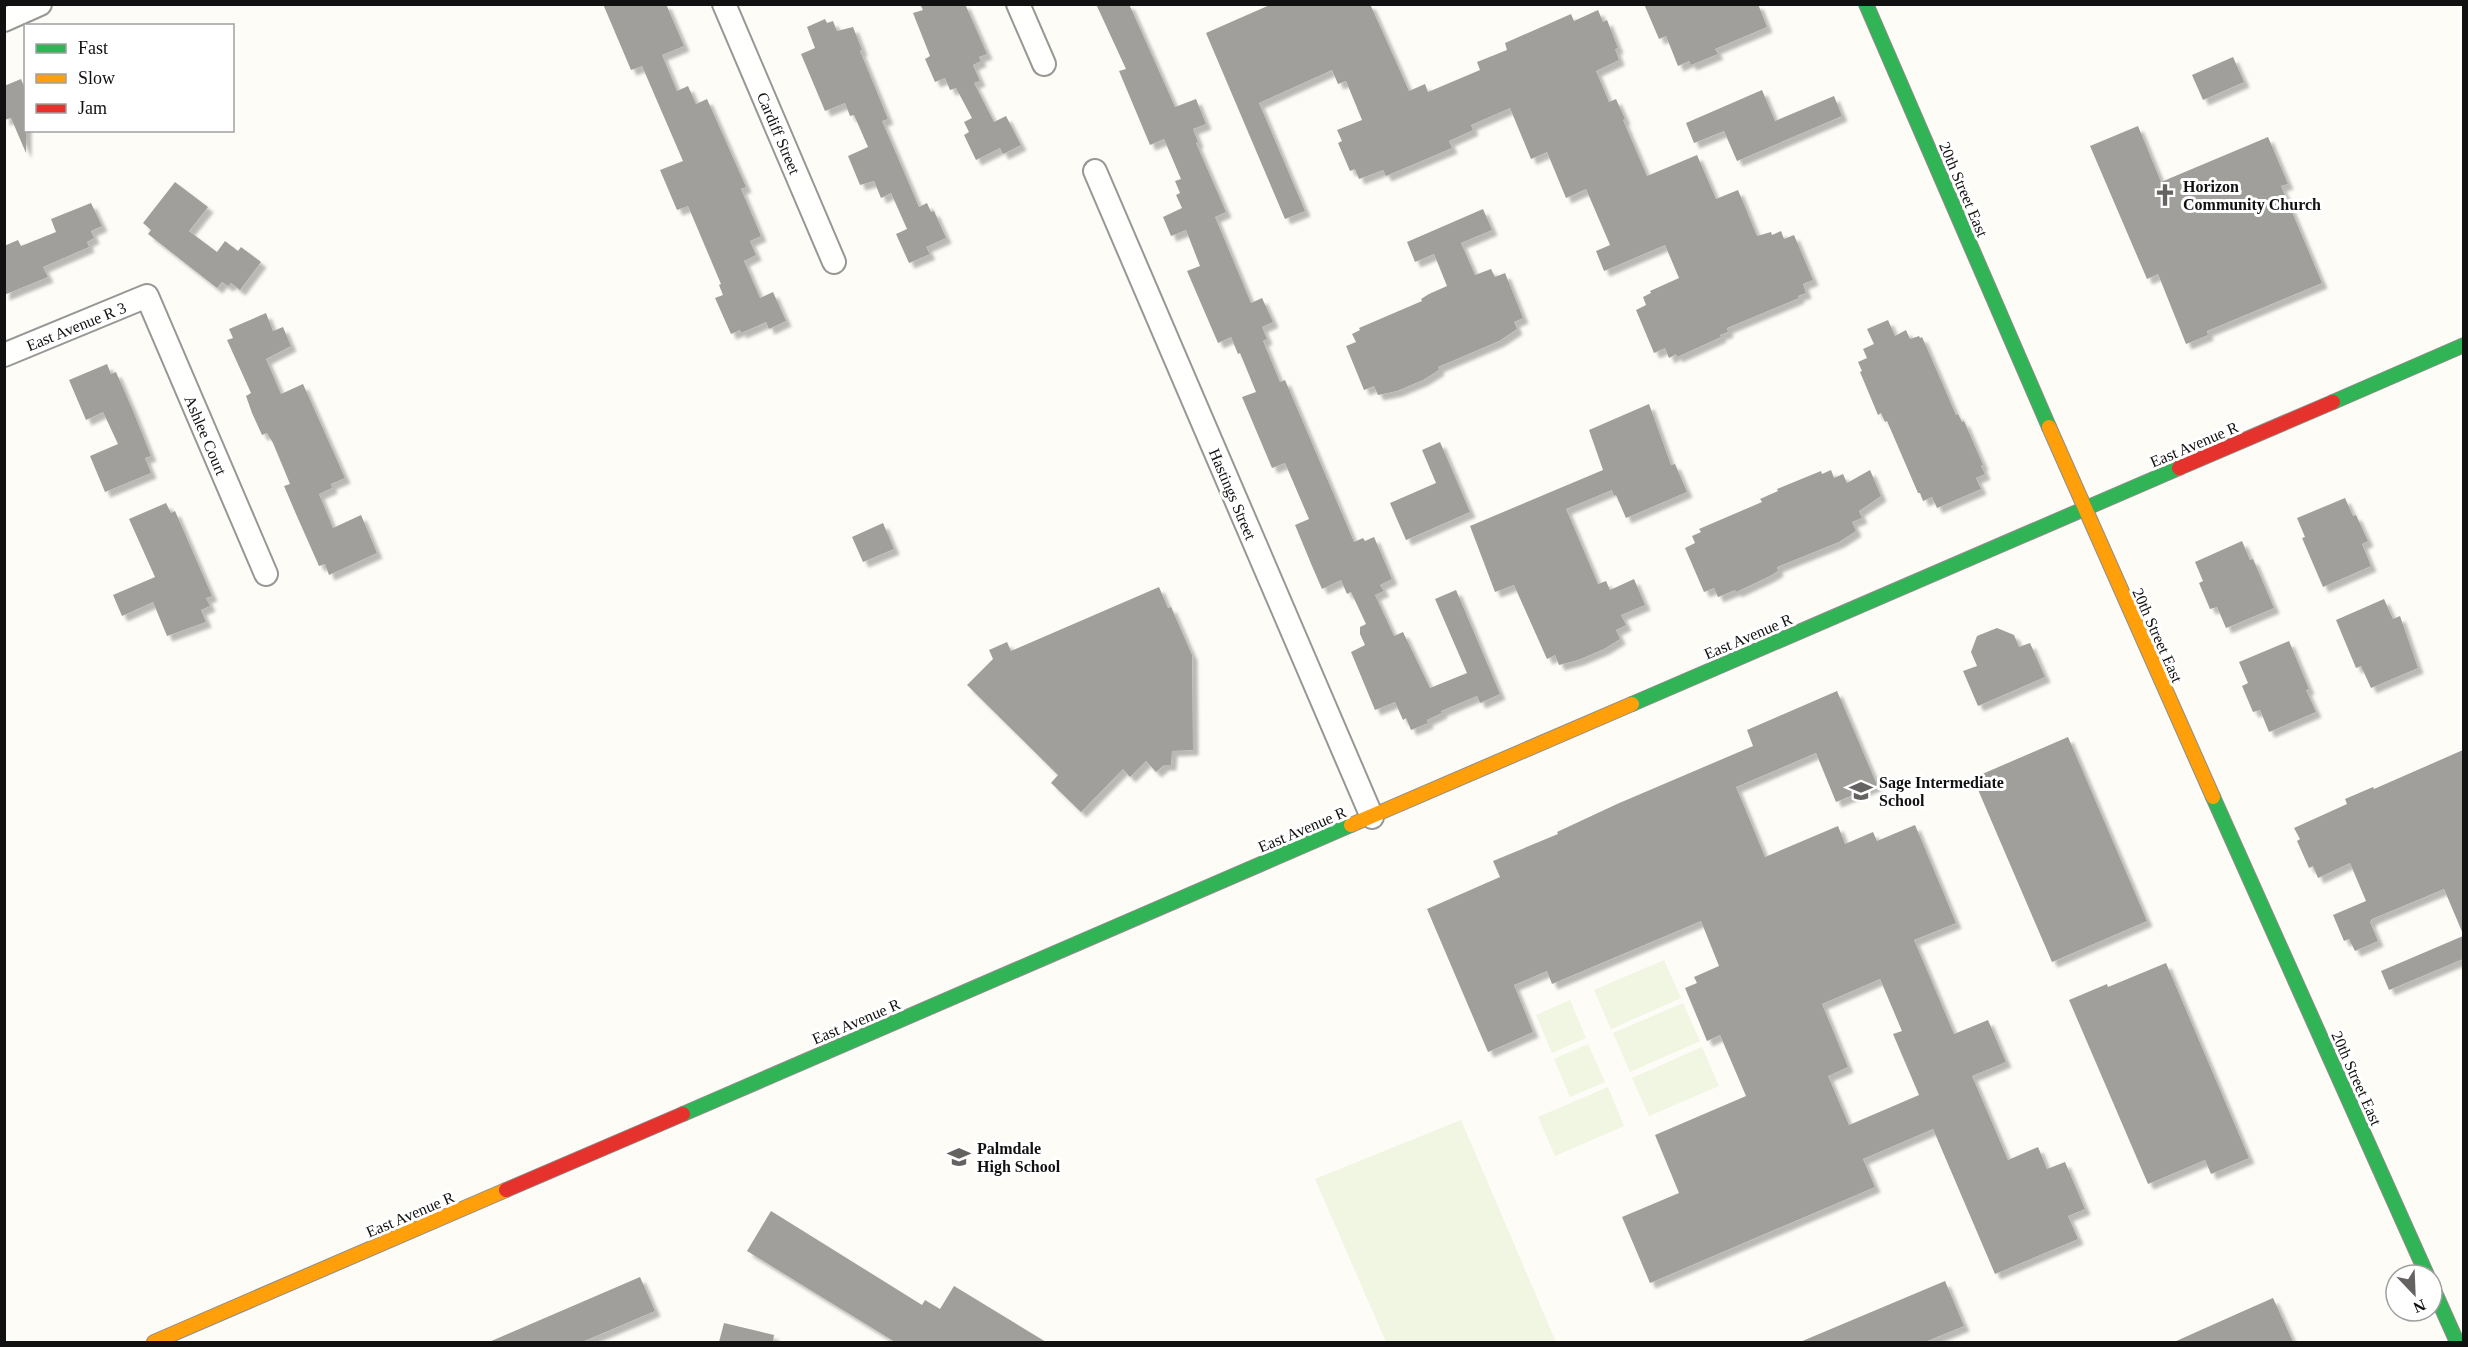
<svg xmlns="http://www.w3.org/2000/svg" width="2468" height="1347" font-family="'Times New Roman',serif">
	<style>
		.pitch { fill: #f0f6e1 }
		.building { fill: #a19f9c; fill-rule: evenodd; filter: url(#shadow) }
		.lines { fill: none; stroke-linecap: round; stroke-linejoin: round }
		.street-casing { stroke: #979795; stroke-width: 26 }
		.fast-casing { stroke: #8e8d8b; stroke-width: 16 }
		.slow-casing { stroke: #8e8d8b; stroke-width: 16 }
		.jam-casing { stroke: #8e8d8b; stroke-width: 16 }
		.street { stroke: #fffffe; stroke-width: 22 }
		.fast { stroke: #30b455; stroke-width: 14 }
		.slow { stroke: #ff9f0a; stroke-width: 14 }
		.jam { stroke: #e5322d; stroke-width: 14 }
		.labels { text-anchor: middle; stroke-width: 6; stroke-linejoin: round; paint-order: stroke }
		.street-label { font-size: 16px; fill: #111; stroke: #fff }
		.poi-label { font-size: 16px; font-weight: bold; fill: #111; stroke: #fff; text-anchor: start }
	</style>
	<defs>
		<filter id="shadow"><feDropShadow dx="5.5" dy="5.5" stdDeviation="1.5" flood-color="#0004"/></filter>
	</defs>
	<rect width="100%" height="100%" fill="#fdfcf7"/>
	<g class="pitch">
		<path d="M1664,960L1681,998L1611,1029L1594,990Z"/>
		<path d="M1570,1000L1586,1038L1552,1053L1536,1015Z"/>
		<path d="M1683,1003L1700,1041L1630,1072L1613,1033Z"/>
		<path d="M1588,1044L1605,1082L1570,1097L1554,1059Z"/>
		<path d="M1702,1047L1719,1086L1649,1116L1632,1078Z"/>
		<path d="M1608,1087L1624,1126L1555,1156L1538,1117Z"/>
		<path d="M1461,1120L1556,1342H1386L1315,1179Z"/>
	</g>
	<g class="building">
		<path d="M603,4H666L684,46L662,55L677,91L688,86L696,104L707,99L746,187L741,189L761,236L750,241L756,255L744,261L760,298L773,292L786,321L769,329L766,322L741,333L740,330L731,334L715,298L723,295L719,285L721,284L688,206L677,210L660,170L683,161L642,66L631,70Z"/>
		<path d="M920,4H965L987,54L979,57L981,61L973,65L980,81L974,83L994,122L1006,116L1021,145L1003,154L1000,148L976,160L964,135L969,132L964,122L972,118L956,88L950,90L945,78L935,82L925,59L930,56L913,13L923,10Z"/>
		<path d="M1096,4H1129L1175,107L1196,99L1206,124L1193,129L1198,142L1196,143L1226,212L1215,217L1251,303L1262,298L1273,322L1262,327L1267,339L1263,341L1280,382L1285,380L1354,542L1363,538L1365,541L1374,537L1392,579L1380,585L1384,591L1375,595L1394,636L1403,632L1430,688L1467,673L1435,599L1456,590L1500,694L1480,703L1477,696L1441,711L1442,713L1427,720L1428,723L1411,730L1406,718L1403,720L1395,702L1375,710L1351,652L1365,645L1360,634V627L1366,624L1351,592L1347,594L1341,580L1322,589L1312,566L1295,525L1309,519L1285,463L1272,468L1242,397L1256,392L1240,353L1238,354L1231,337L1218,343L1187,271L1200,266L1186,230L1171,236L1163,217L1182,208L1176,195L1180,193L1175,181L1181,179L1164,139L1150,145L1119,71L1126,69Z"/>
		<path d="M1272,4H1370L1409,91L1425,84L1428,92L1480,70L1477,62L1507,50L1505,43L1571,14L1574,21L1598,10L1603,22L1607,20L1618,48L1615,49L1619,60L1596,71L1609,102L1616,99L1625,119L1623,120L1647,176L1697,155L1716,199L1738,190L1757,236L1771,232L1772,235L1781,231L1784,239L1794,235L1813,280L1803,284L1806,293L1798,296L1799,298L1727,328L1728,332L1720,335L1721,337L1677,357L1676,354L1669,358L1665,348L1654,353L1636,310L1646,305L1643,297L1651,293L1650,291L1679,278L1665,245L1604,271L1596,251L1610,245L1586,189L1566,198L1547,152L1531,159L1510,108L1471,125L1473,130L1449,141L1452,148L1386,176L1383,170L1359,179L1355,169L1350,171L1338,143L1342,141L1337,130L1362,120L1346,81L1338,84L1332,70L1259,103L1305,211L1285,219L1206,33Z"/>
		<path d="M1644,4H1758L1767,27L1715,49L1718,54L1691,65L1689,61L1678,66L1666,36L1659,39Z"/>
		<path d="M825,19L827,23L833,21L837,31L853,27L862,50L860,51L888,119L882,121L919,207L927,203L931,212L934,211L946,238L926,247L930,254L909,263L896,234L907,229L891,193L881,198L874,181L860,185L848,156L868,147L854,115L850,116L845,103L825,111L801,54L815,48L807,27Z"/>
		<path d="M2233,57L2244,82L2203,100L2192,75Z"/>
		<path d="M21,79L26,91V153L11,118L4,120V86Z"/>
		<path d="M1762,90L1775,121L1834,96L1842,116L1737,161L1724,131L1694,143L1686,123Z"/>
		<path d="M2138,126L2161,182L2268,137L2288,184L2281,186L2322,283L2207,331L2208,335L2186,344L2158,274L2147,279L2090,146Z"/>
		<path d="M175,182L208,207L189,231L217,252L225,241L238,251L241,247L261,262L240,290L231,283L228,286L222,282L217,288L148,234L151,230L143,223Z"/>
		<path d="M91,203L102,226L91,231L94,238L87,242L89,247L43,267L48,277L4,295V246L18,240L21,246L56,232L51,219Z"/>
		<path d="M1483,209L1492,230L1461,243L1475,275L1491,269L1495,277L1505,273L1523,318L1514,322L1517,329L1499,341L1438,367L1439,370L1423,380L1397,391L1378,395L1374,386L1364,390L1346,346L1356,342L1352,334L1360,330L1359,328L1422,301L1421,299L1429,294L1447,286L1434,254L1415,262L1407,242Z"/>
		<path d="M266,313L273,331L283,327L291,346L266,359L281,394L303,384L345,478L331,484L332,488L319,494L333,528L361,515L377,553L329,575L325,564L319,566L296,514L284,486L290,484L273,443L267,433L262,435L252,413L246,396L251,393L227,340L233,338L229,329Z"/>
		<path d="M1888,320L1895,336L1906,330L1910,339L1919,336L1920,338L1922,337L1956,415L1958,414L1962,422L1964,421L1983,465L1981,466L1985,474L1976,478L1981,489L1937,508L1932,497L1923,501L1920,493H1918L1887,421L1885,422L1881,413L1878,415L1860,372L1862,371L1858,362L1867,358L1863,349L1874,344L1867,329Z"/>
		<path d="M107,364L111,374L116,372L133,411L151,456L145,458L151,473L105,492L90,456L118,444L103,412L86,420L69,380Z"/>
		<path d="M1649,404L1671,465L1675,464L1687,492L1626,518L1616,495L1614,496L1612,490L1566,509L1598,584L1606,581L1610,590L1634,579L1645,605L1621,615L1626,625L1616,630L1620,639L1604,649L1578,660L1559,665L1555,655L1547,659L1514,585L1495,592L1470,526L1603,470L1589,430Z"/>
		<path d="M1440,442L1470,512L1406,540L1390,503L1436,483L1422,450Z"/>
		<path d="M1831,470L1834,478L1843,474L1847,483L1870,470L1881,496L1859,511L1862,518L1852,522L1856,531L1839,542L1777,567L1778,571L1770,576L1736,592L1735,590L1718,597L1714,588L1704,592L1685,548L1695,543L1692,536L1701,532L1699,529L1762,502L1760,499L1778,491L1777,489L1821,471L1822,474Z"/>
		<path d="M2345,498L2353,516L2356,515L2368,541L2362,544L2371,566L2323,587L2302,538L2305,537L2297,518Z"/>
		<path d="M166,503L171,513L175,511L212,596L206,598L210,606L201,610L206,622L167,636L153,602L122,616L113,595L155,577L129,519Z"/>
		<path d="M883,523L894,549L863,562L852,537Z"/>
		<path d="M2242,541L2250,560L2253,559L2274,608L2226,628L2217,607L2210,609L2199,583L2203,581L2195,562Z"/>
		<path d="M1159,587L1168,608L1171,607L1192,655L1193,750L1172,751L1171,765H1164L1156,772L1146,761L1130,777L1123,769L1081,812L1051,783L1058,775L967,685L993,659L989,650L1007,642L1011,651Z"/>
		<path d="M2384,599L2393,619L2400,616L2418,668L2371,688L2361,666L2356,668L2336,620Z"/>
		<path d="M1997,628L2014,635L2019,647L2030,643L2045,677L1978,706L1963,671L1977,666L1971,652L1977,636Z"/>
		<path d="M2289,641L2309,689L2306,690L2316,712L2269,732L2260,710L2253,712L2242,686L2248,683L2239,662Z"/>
		<path d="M1837,691L1877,785L1836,802L1816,753L1736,787L1765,857L1838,826L1845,844L1873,832L1877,841L1915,825L1956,923L1914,940L1954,1034L1988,1020L2006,1062L1972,1076L2008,1160L2038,1147L2047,1169L2065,1162L2085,1209L2068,1216L2078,1239L1995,1274L1933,1129L1863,1159L1875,1187L1650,1283L1622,1217L1679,1193L1655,1135L1746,1096L1720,1035L1707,1041L1685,988L1697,983L1694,977L1719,966L1701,921L1552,984L1547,971L1514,985L1533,1032L1488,1052L1427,909L1500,877L1493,861L1558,834L1557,832L1617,804L1753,746L1747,730ZM1880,979L1902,1031L1893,1034L1919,1095L1849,1125L1828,1076L1848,1067L1822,1004Z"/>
		<path d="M2068,737L2147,921L2052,962L1973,778Z"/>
		<path d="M2463,750V934L2444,889L2372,919L2370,922L2378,941L2355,951L2349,939L2344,941L2333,915L2366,901L2350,863L2318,878L2313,866L2309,868L2297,841L2300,839L2294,828L2347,804L2345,799L2373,787L2374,789Z"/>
		<path d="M2463,936V959L2389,990L2381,971Z"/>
		<path d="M2166,963L2249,1158L2211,1174L2205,1160L2148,1184L2069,1000L2107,984L2108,987Z"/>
		<path d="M771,1211L922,1305L925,1300L940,1309L954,1286L1046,1342H895L747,1251Z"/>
		<path d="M640,1277L655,1311L582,1342H489Z"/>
		<path d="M1945,1281L1964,1326L1942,1335L1925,1342H1800Z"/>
		<path d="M2273,1298L2293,1342H2174L2239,1313Z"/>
		<path d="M724,1323L774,1335L773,1342H719Z"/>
	</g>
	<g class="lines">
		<g class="street-casing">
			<g id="street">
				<path d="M724,4L834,262"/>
				<path d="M1018,4L1044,64"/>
				<path d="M4,20L40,4"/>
				<path d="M1095,171L1372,817"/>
				<path d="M4,355L147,296L266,574"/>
			</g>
		</g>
		<g class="fast-casing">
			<g id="fast">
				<path d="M1866,4L2049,427"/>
				<path d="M2333,402L2464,345"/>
				<path d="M1632,704L2179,468"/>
				<path d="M2213,797L2427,1275"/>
				<path d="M683,1114L1351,825"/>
				<path d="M2432,1286L2457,1342"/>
			</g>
		</g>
		<g class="slow-casing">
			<g id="slow">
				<path d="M2049,427L2213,797"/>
				<path d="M1351,825L1632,704"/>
				<path d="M154,1342L506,1190"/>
			</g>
		</g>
		<g class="jam-casing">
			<g id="jam">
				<path d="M2179,468L2333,402"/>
				<path d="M506,1190L683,1114"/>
			</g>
		</g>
		<use href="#street" class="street"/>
		<use href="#fast" class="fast"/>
		<use href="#slow" class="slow"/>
		<use href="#jam" class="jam"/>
	</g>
	<defs>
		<g id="church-bare" transform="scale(1.8)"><path d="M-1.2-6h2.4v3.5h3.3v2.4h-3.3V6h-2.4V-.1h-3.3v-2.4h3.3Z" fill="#646362" stroke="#fff" stroke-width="2.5" paint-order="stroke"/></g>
		<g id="school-bare" transform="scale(1.8)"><path d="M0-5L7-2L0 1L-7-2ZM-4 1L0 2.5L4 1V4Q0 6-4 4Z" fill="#646362" stroke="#fff" stroke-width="2.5" paint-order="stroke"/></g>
	</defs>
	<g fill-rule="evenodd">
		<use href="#church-bare" x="2165" y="195"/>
		<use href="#school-bare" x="1861" y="791"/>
		<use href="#school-bare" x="959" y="1157"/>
	</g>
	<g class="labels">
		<g class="street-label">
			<text transform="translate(779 133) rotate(67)" y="6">Cardiff Street</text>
			<text transform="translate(1964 189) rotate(67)" y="6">20th Street East</text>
			<text transform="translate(76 326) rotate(-22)" y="6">East Avenue R 3</text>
			<text transform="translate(206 435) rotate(67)" y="6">Ashlee Court</text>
			<text transform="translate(2194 444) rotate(-23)" y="6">East Avenue R</text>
			<text transform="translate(1233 494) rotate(67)" y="6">Hastings Street</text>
			<text transform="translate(2158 635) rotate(66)" y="6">20th Street East</text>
			<text transform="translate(1748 636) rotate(-23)" y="6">East Avenue R</text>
			<text transform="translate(1302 829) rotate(-23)" y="6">East Avenue R</text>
			<text transform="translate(856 1021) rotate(-23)" y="6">East Avenue R</text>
			<text transform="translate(2357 1078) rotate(66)" y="6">20th Street East</text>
			<text transform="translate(410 1214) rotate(-23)" y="6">East Avenue R</text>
		</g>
		<g class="poi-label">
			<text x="2183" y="192">Horizon<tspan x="2183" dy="18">Community Church</tspan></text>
			<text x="1879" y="788">Sage Intermediate<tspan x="1879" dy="18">School</tspan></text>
			<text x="977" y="1154">Palmdale<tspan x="977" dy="18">High School</tspan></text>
		</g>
	</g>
	<rect width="2468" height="1347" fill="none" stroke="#111111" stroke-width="12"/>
	<rect x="24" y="24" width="210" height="108" fill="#ffffff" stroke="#a0a0a0" stroke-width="1.5"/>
	<rect x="36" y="44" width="30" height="9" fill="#30b455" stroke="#a0a0a0" stroke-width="1.5"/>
	<text x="78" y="54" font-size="18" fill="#111111">Fast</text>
	<rect x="36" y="74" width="30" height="9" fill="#ff9f0a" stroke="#a0a0a0" stroke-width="1.5"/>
	<text x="78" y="84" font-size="18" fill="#111111">Slow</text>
	<rect x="36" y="104" width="30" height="9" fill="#e5322d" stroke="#a0a0a0" stroke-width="1.5"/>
	<text x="78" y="114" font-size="18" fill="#111111">Jam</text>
	<g transform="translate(2414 1293) rotate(157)"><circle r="28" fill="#ffffff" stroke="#a0a0a0" stroke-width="1.5"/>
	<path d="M0-4.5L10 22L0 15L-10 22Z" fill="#646362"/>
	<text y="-9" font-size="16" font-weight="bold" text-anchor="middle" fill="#111111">N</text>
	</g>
</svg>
